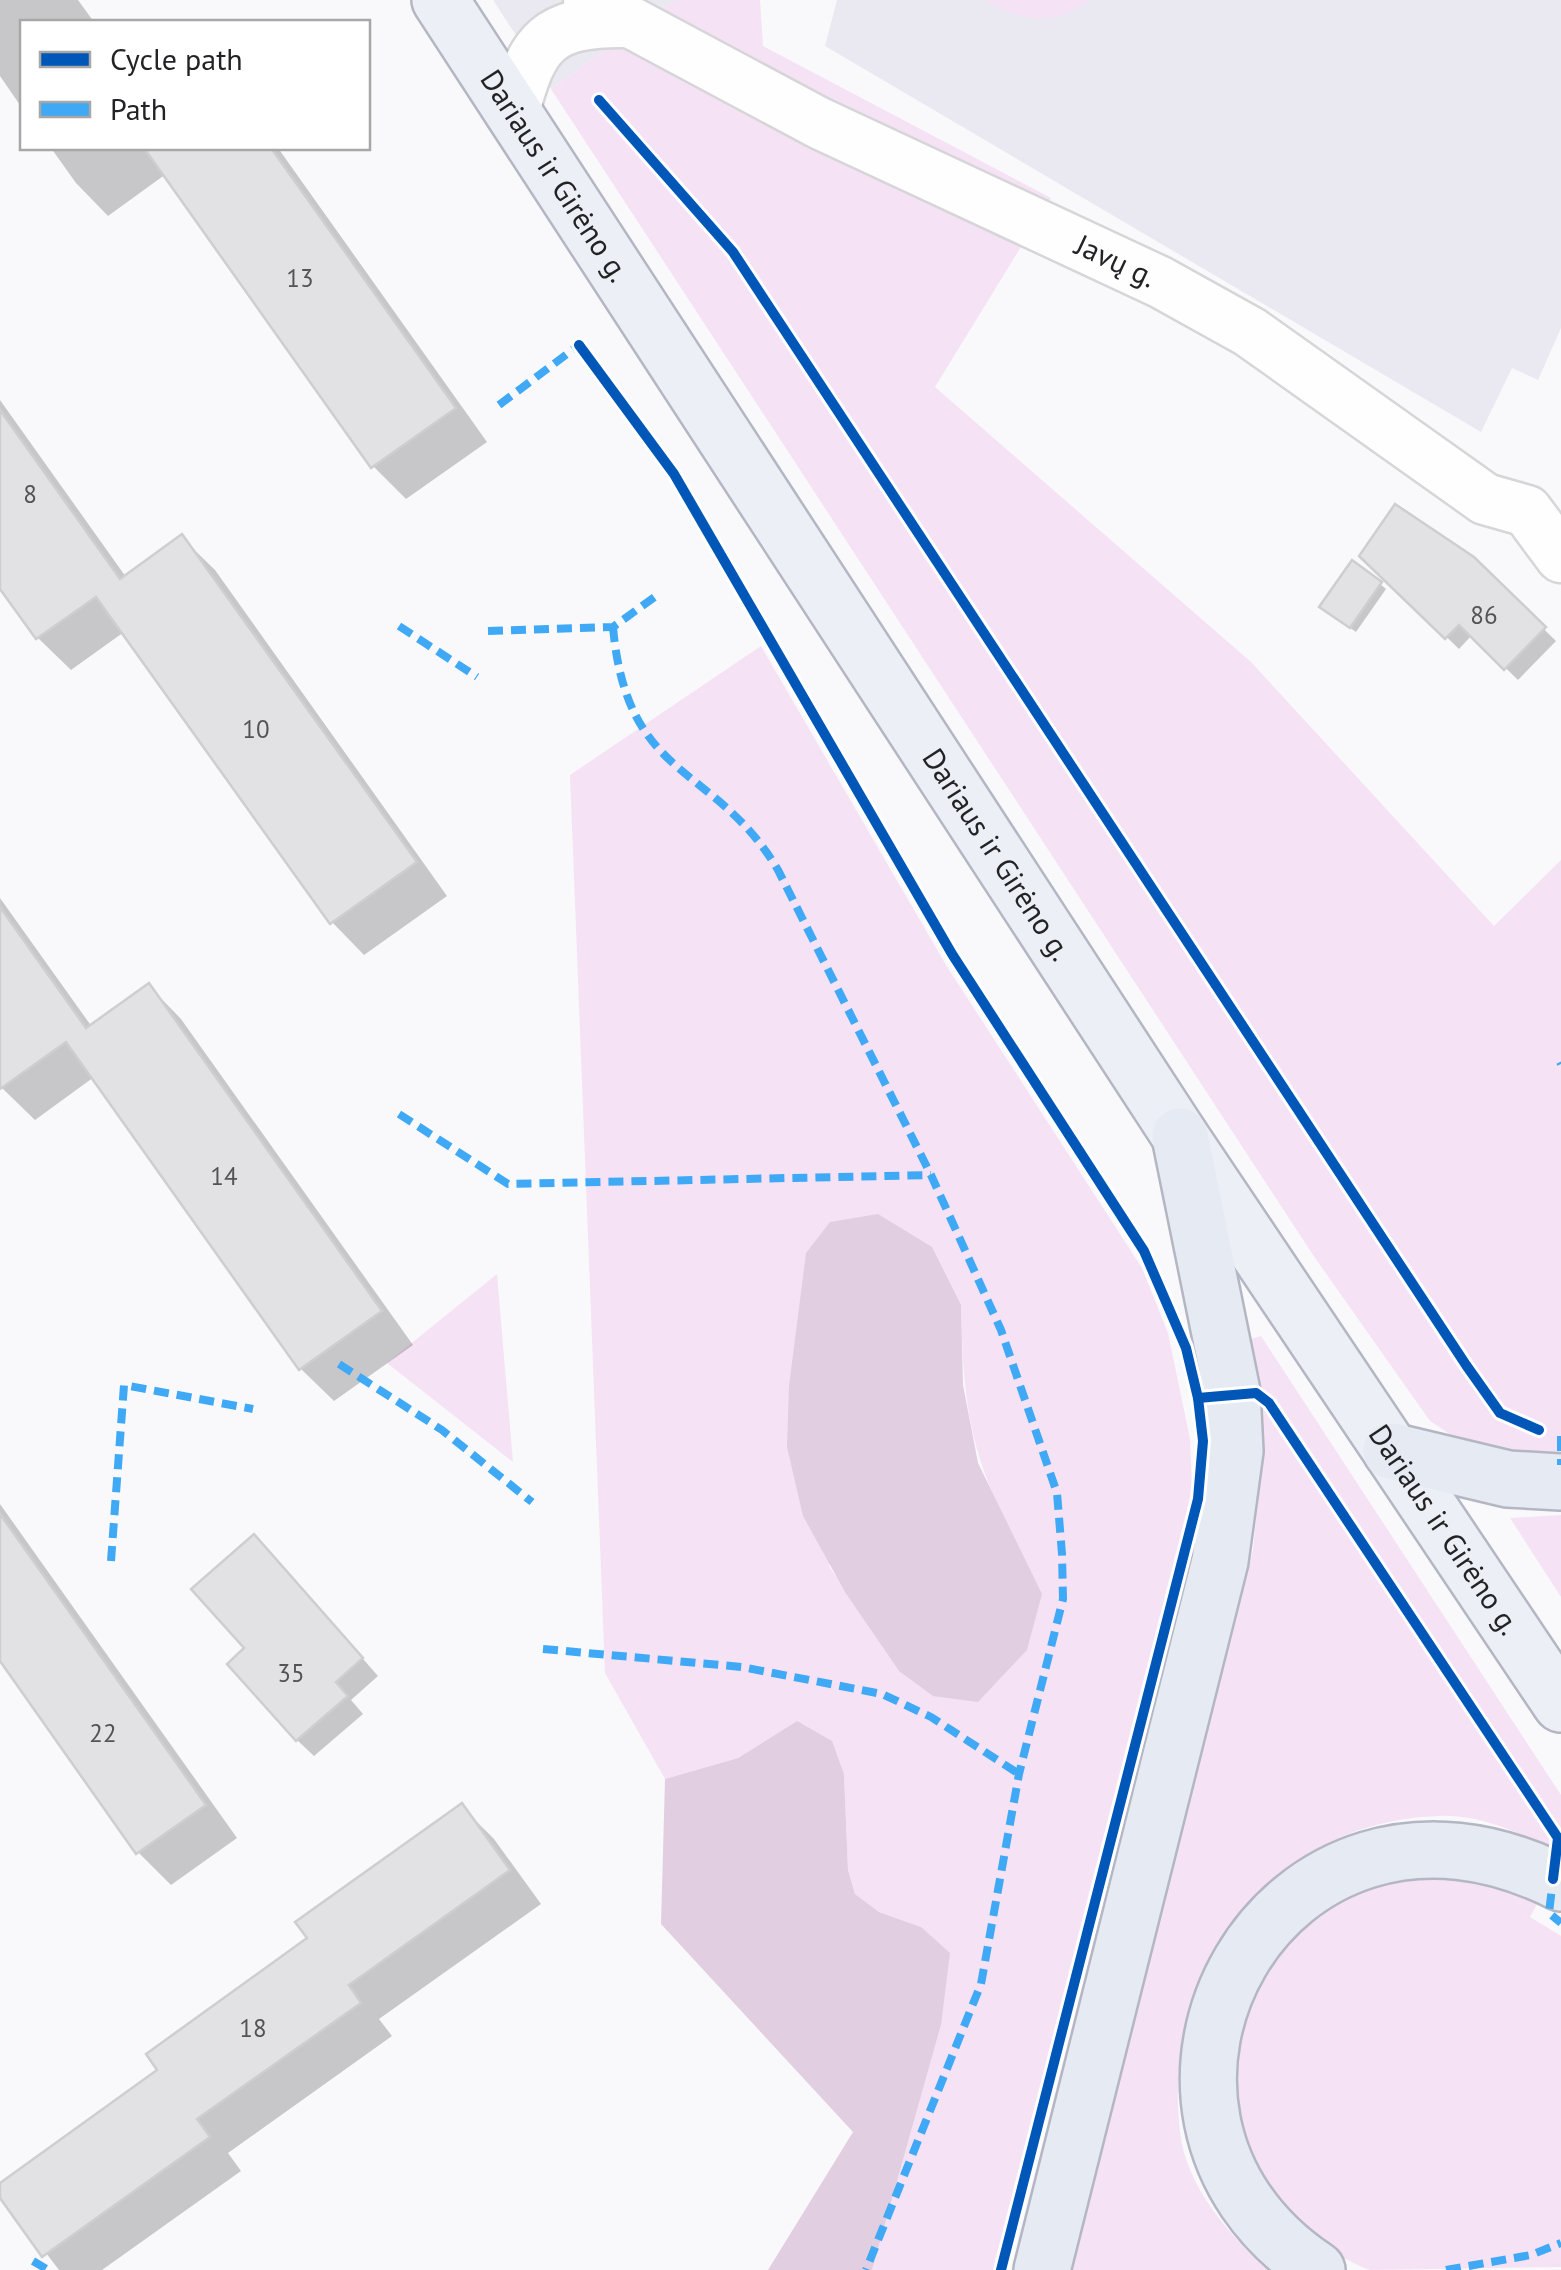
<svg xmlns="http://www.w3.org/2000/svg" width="1561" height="2270" font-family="'PT Sans',sans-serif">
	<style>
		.built { fill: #eae9f1 }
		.green { fill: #f6e2f5; fill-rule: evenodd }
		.forest { fill: #e2cee1 }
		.shadow { fill: #0003 }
		.building { fill: #e2e2e4; stroke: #cecdcf; stroke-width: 2.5 }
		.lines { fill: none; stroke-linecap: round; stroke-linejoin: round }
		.minor-casing { stroke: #d6d6d8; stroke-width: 55 }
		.primary-casing { stroke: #b4b7c3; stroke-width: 60 }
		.trunk-casing { stroke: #b4b7c3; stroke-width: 60 }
		.minor { stroke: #fefeff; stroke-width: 50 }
		.primary { stroke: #eceff5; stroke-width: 55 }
		.trunk { stroke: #e6eaf2; stroke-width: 55 }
		.quiet { stroke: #3fa9f5; stroke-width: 8; stroke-dasharray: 15 8; stroke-linecap: butt }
		.cycleway-casing { stroke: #fff; stroke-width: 16 }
		.cycleway { stroke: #0057b8; stroke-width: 10 }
		.labels { text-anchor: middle; stroke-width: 8; stroke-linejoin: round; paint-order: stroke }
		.number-label { font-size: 25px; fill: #535355 }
		.street-label { font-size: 30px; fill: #232325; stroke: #fff }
	</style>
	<rect width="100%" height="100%" fill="#f9f9fc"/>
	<g class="built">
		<path d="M493,0H675L551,89Z"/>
		<path d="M837,0H1561V328L1538,380L1512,368L1481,432L825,46Z"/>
	</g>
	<g class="green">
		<path d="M675,0H760L763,46L1051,198L935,387L1251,662L1494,926L1561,860V1458L1472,1449L1430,1421L1313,1255L551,89Z"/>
		<path d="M986,0H1089C1056,26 1020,23 986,0Z"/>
		<path d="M761,646L946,965L1142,1268L1168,1333L1190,1439L1192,1487L1180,1549L996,2270H872L941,2025L921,1927L879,1912L855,1894L848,1870L844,1774L797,1721L738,1758L665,1779L605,1673L570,775ZM961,1305C963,1386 966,1438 1001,1512L899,1671L829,1566Z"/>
		<path d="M497,1274L513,1462L387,1363Z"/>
		<path d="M1261,1336L1561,1795V1854C1523,1835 1483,1814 1439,1816C1272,1821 1161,1969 1180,2132C1186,2186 1229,2235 1268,2270H1068L1253,1550L1264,1441L1251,1339Z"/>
		<path d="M1561,1515V1597L1510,1518Z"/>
		<path d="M1421,1875L1472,1879L1540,1899L1530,1917L1561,1936V2267L1370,2270C1320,2251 1291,2219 1263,2176C1256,2166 1246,2155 1242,2144C1211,2062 1263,1946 1334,1902C1360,1886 1392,1881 1421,1875Z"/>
	</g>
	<g class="forest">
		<path d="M878,1214L932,1247L961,1305L963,1385L978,1463L1042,1594L1027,1650L978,1702L933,1696L899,1671L845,1592L803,1516L787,1447L789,1386L806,1253L830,1222Z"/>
		<path d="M797,1721L832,1741L844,1774L848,1870L855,1894L879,1912L921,1927L950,1953L941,2025L872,2270H768L853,2132L661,1924L665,1779L738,1758Z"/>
	</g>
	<g class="shadow">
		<path d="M0,0H78L94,22H22V108L0,76Z"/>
		<path d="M51,148H278L487,442L406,499L373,466L166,174L108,216L76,183Z"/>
		<path d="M0,400L126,577L182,538L215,570L447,896L364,955L332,922L124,632L71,670L38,638L0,584Z"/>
		<path d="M1363,556L1473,559L1556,641L1518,680L1472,635L1459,649Z"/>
		<path d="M1380,584L1386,589L1356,632L1328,612Z"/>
		<path d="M0,898L92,1027L149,986L181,1019L413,1345L334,1401L301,1369L94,1077L35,1120L2,1088Z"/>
		<path d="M0,1504L237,1838L171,1885L138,1852L0,1657Z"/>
		<path d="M271,1554L378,1676L351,1700L363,1714L314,1756L297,1740L247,1649Z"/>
		<path d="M461,1806L494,1839L541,1904L379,2019L392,2036L228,2153L241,2171L102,2270H59L0,2193V2186L161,2071Z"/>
	</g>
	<g class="building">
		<path d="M144,148H271L456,408L371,468Z"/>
		<path d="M0,410L120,579L182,534L417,862L330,924L96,597L36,639L0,589Z"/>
		<path d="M1395,504L1474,557L1546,627L1504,670L1459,625L1445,639L1359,556Z"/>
		<path d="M1352,560L1382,582L1350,628L1319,607Z"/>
		<path d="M0,907L86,1028L149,983L382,1311L299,1370L66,1042L0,1089Z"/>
		<path d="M0,1514L206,1805L136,1854L0,1661Z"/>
		<path d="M254,1534L363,1658L336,1682L348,1696L296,1741L227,1664L244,1648L191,1589Z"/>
		<path d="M462,1803L510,1870L349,1985L361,2003L197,2119L210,2137L42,2257L0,2198V2183L157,2070L146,2054L307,1938L295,1922Z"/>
	</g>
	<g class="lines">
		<g class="minor-casing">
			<g id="minor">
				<path id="s1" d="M589,0L819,123L1160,282L1250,332L1485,499L1527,511L1561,557"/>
				<path d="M513,115C532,40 548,21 627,22"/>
			</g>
		</g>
		<g class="primary-casing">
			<g id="primary">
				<path id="s2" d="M440,0L1180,1136L1561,1704"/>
			</g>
		</g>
		<g class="trunk-casing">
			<g id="trunk">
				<path d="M1391,1451L1508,1479L1561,1482"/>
				<path d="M1042,2270L1220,1561L1235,1451L1232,1392L1180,1136"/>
				<path d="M1317,2270C1074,2109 1275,1738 1561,1883"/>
			</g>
		</g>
		<use href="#minor" class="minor"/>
		<use href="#primary" class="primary"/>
		<use href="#trunk" class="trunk"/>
		<g class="quiet">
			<path d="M499,405L579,345L584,352"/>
			<path d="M399,626L477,677"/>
			<path d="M613,627C627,783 714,762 778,870L931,1175L1001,1330L1057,1493L1062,1554L1063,1599L1019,1774L981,1984L866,2270"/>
			<path d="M488,631L613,627L660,593"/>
			<path d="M1560,1062L1561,1064"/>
			<path d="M399,1114L508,1184L931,1175"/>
			<path d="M339,1364L442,1430L532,1502"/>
			<path d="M1561,1436V1465"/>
			<path d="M111,1561L124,1385L253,1409"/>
			<path d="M543,1649L742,1667L882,1694L931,1717L1019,1774"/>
			<path d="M1554,1871L1549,1913L1561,1923"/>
			<path d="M33,2261L48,2270"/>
			<path d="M1446,2270L1531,2255L1561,2243"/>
		</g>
		<g class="cycleway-casing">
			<g id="cycleway">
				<path d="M599,100L733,252L1466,1365L1500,1413L1539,1430"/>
				<path d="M579,345L674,474L952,954L1144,1251L1186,1348L1198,1398L1203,1441L1198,1499L1001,2270"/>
				<path d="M1198,1398L1256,1393L1269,1403L1558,1838L1553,1879"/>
			</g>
		</g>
		<use href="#cycleway" class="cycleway"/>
	</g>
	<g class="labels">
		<g class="number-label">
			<text x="300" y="287">13</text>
			<text x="30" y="503">8</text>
			<text x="1484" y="624">86</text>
			<text x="256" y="738">10</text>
			<text x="224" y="1185">14</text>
			<text x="291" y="1682">35</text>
			<text x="103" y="1742">22</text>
			<text x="253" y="2037">18</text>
		</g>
		<g class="street-label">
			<text dy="10" stroke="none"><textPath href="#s2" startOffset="210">Dariaus ir Girėno g.</textPath></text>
			<text dy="10" stroke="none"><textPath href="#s1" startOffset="588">Javų g.</textPath></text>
			<text dy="10" stroke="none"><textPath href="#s2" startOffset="1020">Dariaus ir Girėno g.</textPath></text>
			<text dy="10" stroke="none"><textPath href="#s2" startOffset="1830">Dariaus ir Girėno g.</textPath></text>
		</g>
	</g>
	<rect x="20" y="20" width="350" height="130" fill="#ffffff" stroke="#a7a7a8" stroke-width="2.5"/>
	<rect x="40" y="52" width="50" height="15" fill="#0057b8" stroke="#a7a7a8" stroke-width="2.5"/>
	<text x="110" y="70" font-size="30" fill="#232325">Cycle path</text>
	<rect x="40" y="102" width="50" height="15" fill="#3fa9f5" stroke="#a7a7a8" stroke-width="2.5"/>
	<text x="110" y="120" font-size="30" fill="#232325">Path</text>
</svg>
